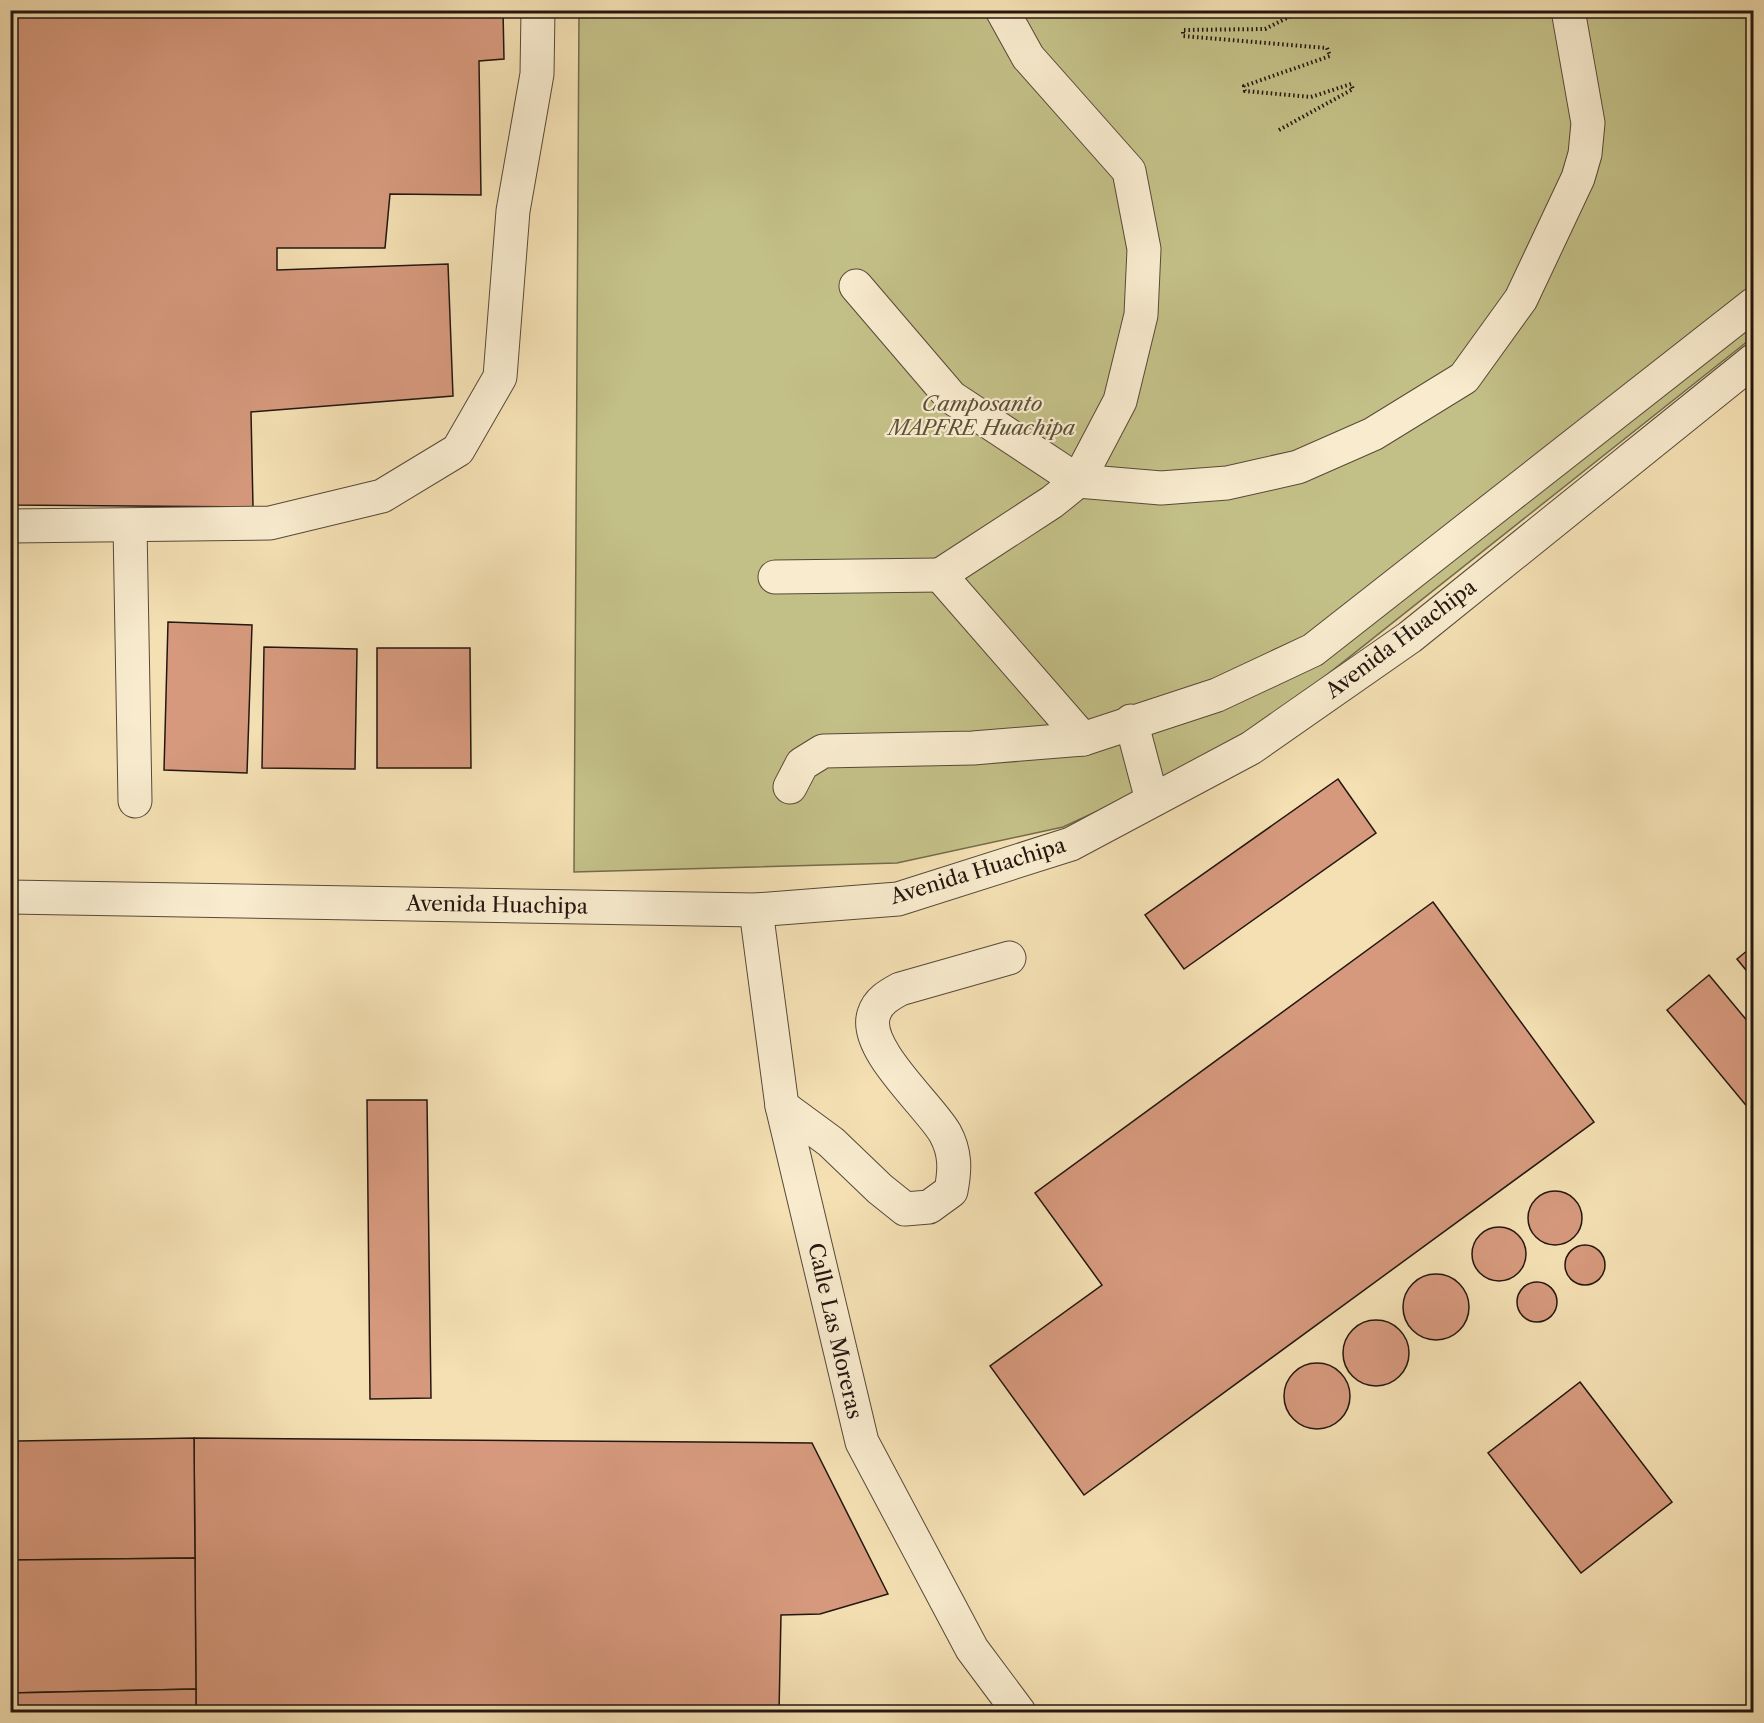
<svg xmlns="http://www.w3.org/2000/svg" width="1764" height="1723" font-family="'Libre Caslon Text',serif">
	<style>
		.green { fill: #c3c087; stroke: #736c4c; stroke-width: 1.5 }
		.building { fill: #d6997d; stroke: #231710; stroke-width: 1.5 }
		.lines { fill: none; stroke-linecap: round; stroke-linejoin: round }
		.minor-casing { stroke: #574939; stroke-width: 35 }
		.path { stroke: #231710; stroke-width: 4; stroke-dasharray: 1.5 3; stroke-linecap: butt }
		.minor { stroke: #f8ebce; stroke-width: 33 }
		.labels { text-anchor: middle; stroke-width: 4.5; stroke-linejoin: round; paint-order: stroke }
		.park-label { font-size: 21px; font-style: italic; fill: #5b523a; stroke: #f8ebce }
		.street-label { font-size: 21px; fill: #231710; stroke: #f8ebce }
	</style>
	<rect width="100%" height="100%" fill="#f4e0b3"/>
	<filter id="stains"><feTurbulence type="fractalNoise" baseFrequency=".00333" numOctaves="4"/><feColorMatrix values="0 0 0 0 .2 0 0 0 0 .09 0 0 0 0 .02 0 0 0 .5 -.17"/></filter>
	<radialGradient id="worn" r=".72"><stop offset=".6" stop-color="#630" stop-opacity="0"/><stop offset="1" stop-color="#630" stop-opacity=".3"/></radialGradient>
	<path class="green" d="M579,11H1753V337L1260,728L1150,787L1063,827L897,863L574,872Z"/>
	<g class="building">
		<path d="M10,10H503L504,59L479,61L481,195L390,194L385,248H277V270L448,264L453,396L251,412L253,507L10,505Z"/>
		<path d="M168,622L252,625L247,773L164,770Z"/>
		<path d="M264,647L357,649L355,769L262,768Z"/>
		<path d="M377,648H470L471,768H377Z"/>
		<path d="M1338,779L1376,833L1184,969L1145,915Z"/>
		<path d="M1433,902L1594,1122L1084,1495L990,1366L1102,1285L1035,1193Z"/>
		<path d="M1754,945V980L1737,959Z"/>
		<path d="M1709,975L1754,1029V1115L1667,1010Z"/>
		<path d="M367,1100H427L431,1398L370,1399Z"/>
		<circle cx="1555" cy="1218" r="27"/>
		<circle cx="1499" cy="1254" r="27"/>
		<circle cx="1585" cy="1265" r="20"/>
		<circle cx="1436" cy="1307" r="33"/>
		<circle cx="1537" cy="1302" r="20"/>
		<circle cx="1376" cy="1353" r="33"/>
		<circle cx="1317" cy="1396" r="33"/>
		<path d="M1580,1382L1672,1502L1581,1573L1488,1453Z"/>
		<path d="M194,1438L812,1443L888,1594L820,1614L781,1615L779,1712H196Z"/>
		<path d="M194,1438L195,1558L15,1560L18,1441Z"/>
		<path d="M195,1558L196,1689L10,1693V1560Z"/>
		<path d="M196,1689V1712H10V1693Z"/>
	</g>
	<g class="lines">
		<g class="minor-casing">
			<g id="minor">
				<path d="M1002,10L1028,57L1129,171L1144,249L1141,315L1120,401L1078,481L1052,502L940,575L1083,739"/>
				<path d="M856,286L951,397L1078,481L1161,488L1227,483L1298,467L1373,434L1464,378L1521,299L1578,178L1585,154L1588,123L1568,10"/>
				<path d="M10,526L270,523L382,496L458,450L500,377L513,211L537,74L538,10"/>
				<path d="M130,526L135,801"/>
				<path d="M775,577L940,575"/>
				<path d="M1131,721L1152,800"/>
				<path d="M790,787L802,764L823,751L973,748L1083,739L1217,695L1313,650L1754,304"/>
				<path d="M10,897L756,910L898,899L1071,844L1251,748L1410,637L1754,360"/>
				<path d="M756,910L782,1106L862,1442L972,1649L1019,1712"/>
				<path d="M782,1106L831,1142L880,1189L905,1209L929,1207L951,1191C955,1170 956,1153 945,1133C929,1105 862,1048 874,1014C878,1001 889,995 900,989L1009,958"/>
			</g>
		</g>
		<path class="path" d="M1279,130L1353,89L1351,84L1311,97L1245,91L1244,86L1330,56L1327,48L1183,36V30L1265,29L1303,10"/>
		<use href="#minor" class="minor"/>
	</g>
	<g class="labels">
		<g class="park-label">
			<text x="982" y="411">Camposanto<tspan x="982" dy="24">MAPFRE Huachipa</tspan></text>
		</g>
		<g class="street-label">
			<text transform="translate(1401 639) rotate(-37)" y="7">Avenida Huachipa</text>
			<text transform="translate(978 871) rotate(-17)" y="7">Avenida Huachipa</text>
			<text transform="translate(497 905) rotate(1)" y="7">Avenida Huachipa</text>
			<text transform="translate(835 1331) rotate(77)" y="7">Calle Las Moreras</text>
		</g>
	</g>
	<rect width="1764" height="1723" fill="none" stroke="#f4e0b3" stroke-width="36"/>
	<rect x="12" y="12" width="1740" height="1699" fill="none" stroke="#231710" stroke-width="3"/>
	<rect x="18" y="18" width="1728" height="1687" fill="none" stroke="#231710" stroke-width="1.5"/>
	<rect width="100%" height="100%" filter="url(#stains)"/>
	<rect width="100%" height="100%" fill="url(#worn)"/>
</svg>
